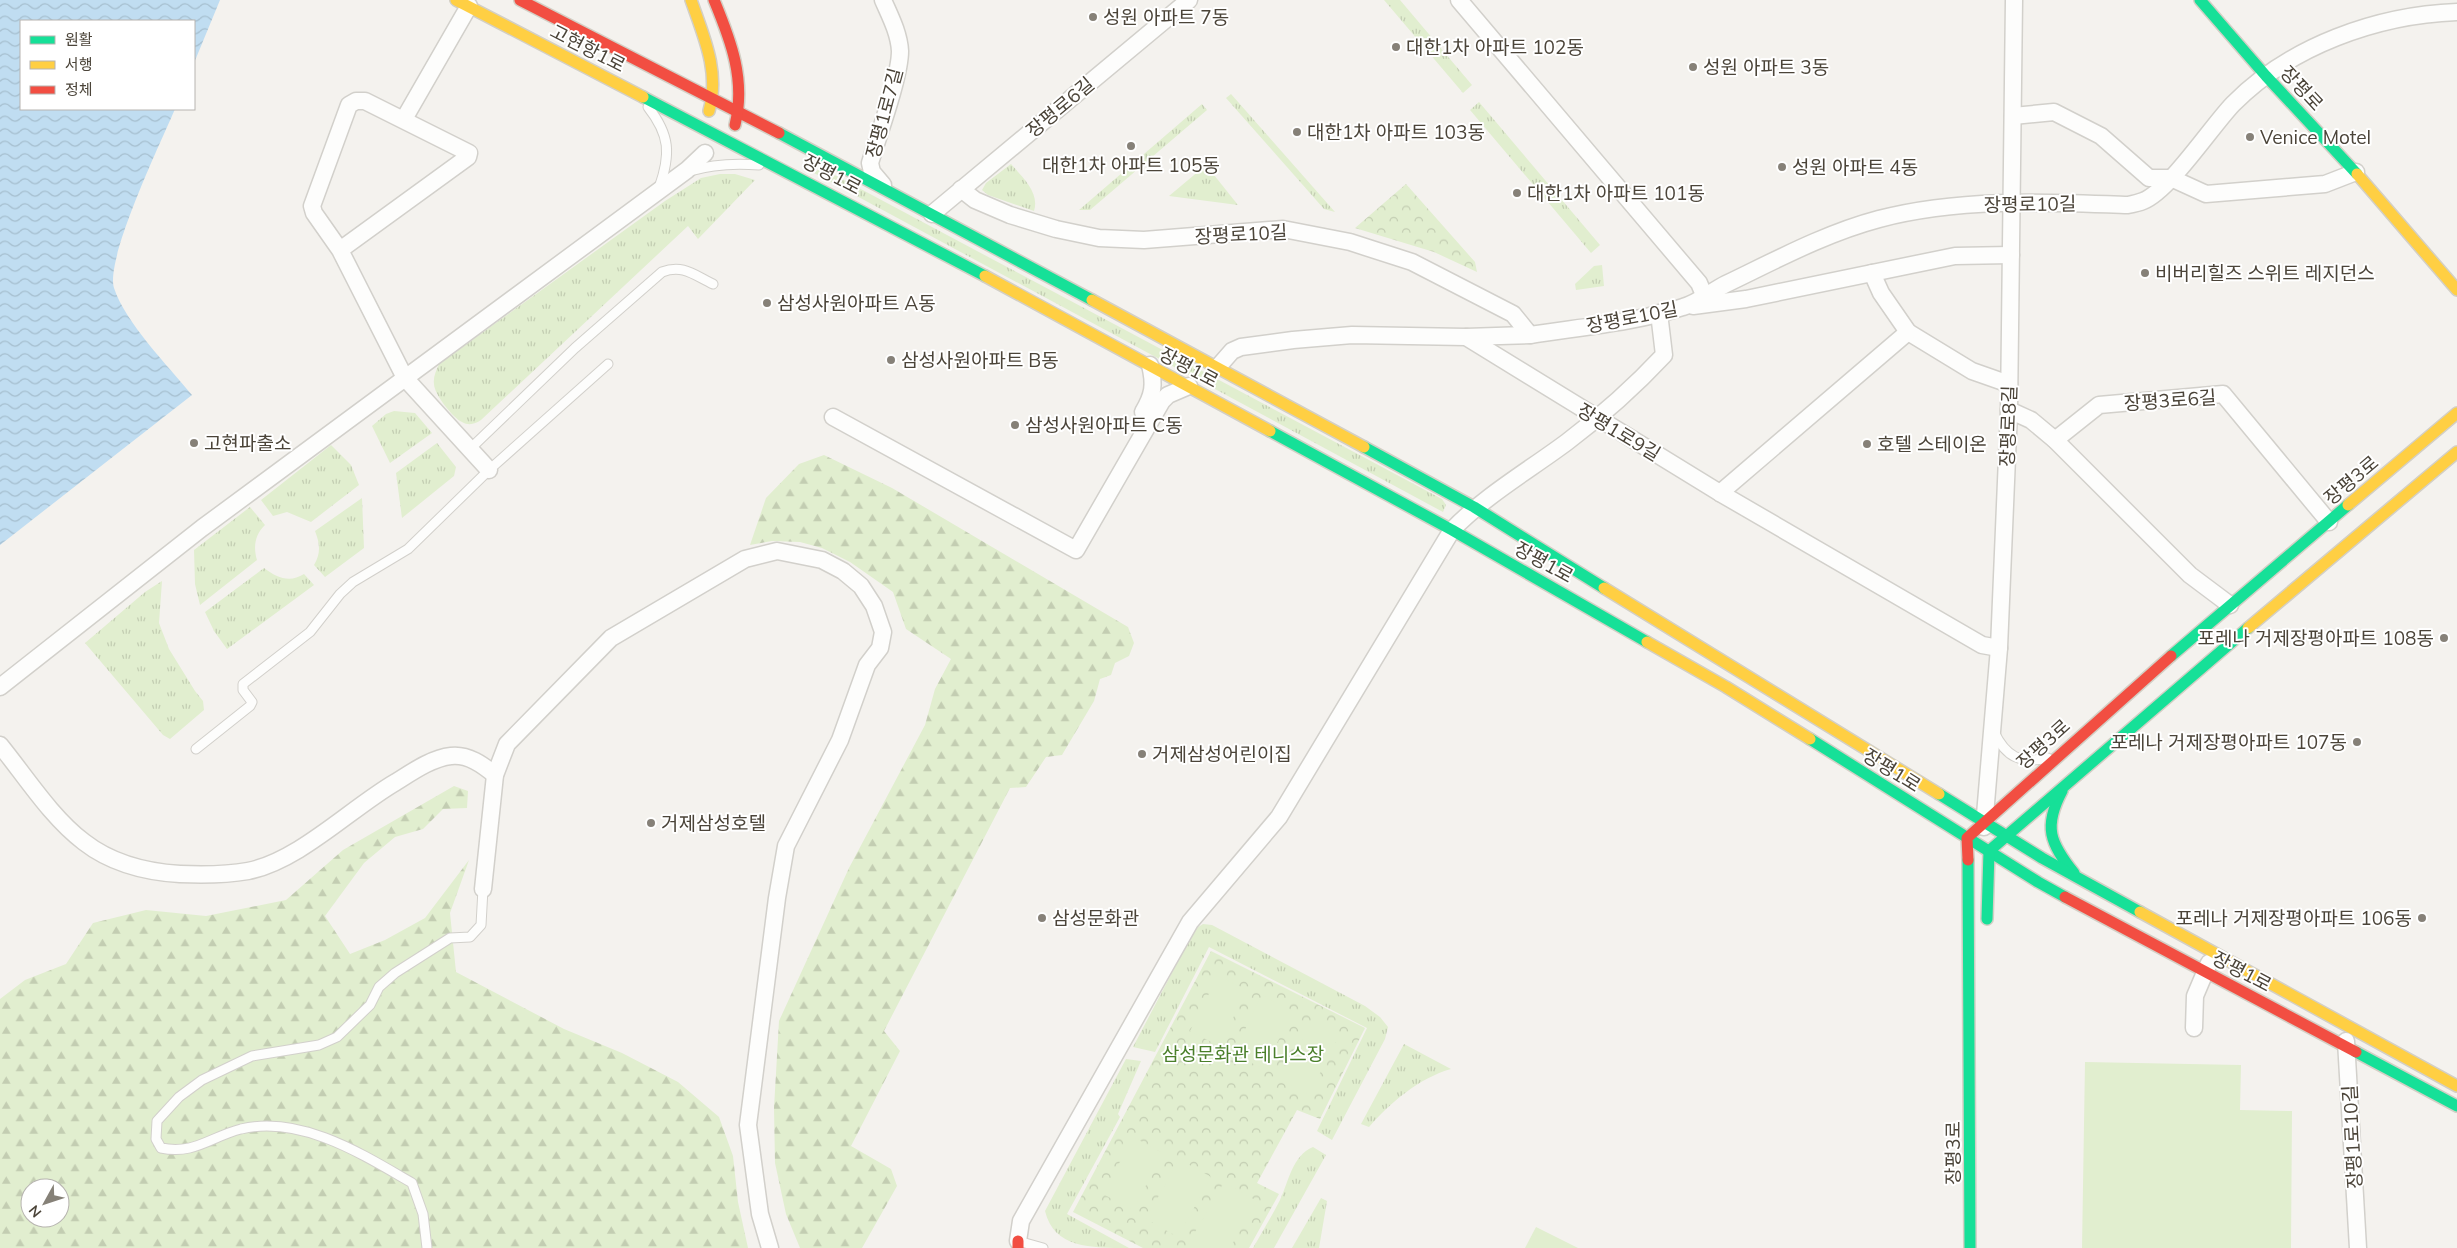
<svg xmlns="http://www.w3.org/2000/svg" width="2457" height="1248" font-family="Mulish,'Noto Sans KR',sans-serif">
	<style>
		.grass { fill: url(#grass-tufts) }
		.forest { fill: url(#forest-firs); fill-rule: evenodd }
		.park { fill: url(#park-crowns) }
		.pitch { fill: #e1eecf }
		.water { fill: url(#water-waves) }
		.lines { fill: none; stroke-linecap: round; stroke-linejoin: round }
		.lane-casing { stroke: #d2d0cb; stroke-width: 11 }
		.street-casing { stroke: #d2d0cb; stroke-width: 19 }
		.fast-casing { stroke: #d3cfc5; stroke-width: 14 }
		.slow-casing { stroke: #d3cfc5; stroke-width: 14 }
		.jam-casing { stroke: #d3cfc5; stroke-width: 14 }
		.lane { stroke: #fdfdfc; stroke-width: 9 }
		.street { stroke: #fdfdfc; stroke-width: 16 }
		.fast { stroke: #16e098; stroke-width: 11 }
		.slow { stroke: #ffcf43; stroke-width: 11 }
		.jam { stroke: #f24e42; stroke-width: 11 }
		.poi-dot { fill: #868178; stroke: #fff; stroke-width: 2 }
		.labels { text-anchor: middle; stroke-width: 4; stroke-linejoin: round; paint-order: stroke }
		.poi-label { font-size: 19px; fill: #4b4439; stroke: #fff; text-anchor: start }
		.street-label { font-size: 19px; fill: #4b4439; stroke: #fff }
		.park-label { font-size: 19px; fill: #4a7f2a; stroke: #fff }
	</style>
	<defs>
		<pattern id="grass-tufts" width="24" height="20" patternUnits="userSpaceOnUse" patternTransform="scale(1.25)"><rect width="24" height="20" fill="#e1eecf"/><path d="M3 7l-1-3M5 7V3M7 7l1-3M15 17l-1-3M17 17v-4M19 17l1-3" fill="none" stroke="#c3cdb2"/></pattern>
		<pattern id="forest-firs" width="22" height="20" patternUnits="userSpaceOnUse" patternTransform="scale(1.25)"><rect width="22" height="20" fill="#e1eecf"/><path d="M5 1l3.5 6h-7zM16 11l3.5 6h-7z" fill="#c3cdb2"/></pattern>
		<pattern id="park-crowns" width="20" height="18" patternUnits="userSpaceOnUse" patternTransform="scale(1.25)"><rect width="20" height="18" fill="#e1eecf"/><path d="M2 6a3 3 0 1 1 6 0M12 15a3 3 0 1 1 6 0" fill="none" stroke="#c3cdb2"/></pattern>
		<pattern id="water-waves" width="16" height="10" patternUnits="userSpaceOnUse" patternTransform="scale(1.25)"><rect width="16" height="10" fill="#c0ddf1"/><path d="M0 5q4-4 8 0t8 0" fill="none" stroke="#a6bfcf"/></pattern>
	</defs>
	<rect width="100%" height="100%" fill="#f4f2ee"/>
	<g class="grass">
		<path d="M1384,0H1400L1472,85L1463,93Z"/>
		<path d="M1231,94L1335,212L1324,209L1226,98Z"/>
		<path d="M1479,102L1600,245L1591,253L1470,110Z"/>
		<path d="M1202,104L1207,110L1090,210H1079Z"/>
		<path d="M1011,164C1022,177 1040,192 1034,211L988,195L982,190L986,183Z"/>
		<path d="M1206,165L1238,205L1169,196Z"/>
		<path d="M819,169L827,171L1442,499L1446,505L1443,512L814,173Z"/>
		<path d="M720,174H735L755,180L698,239L688,226L481,420C475,424 469,426 462,422C453,418 434,394 434,384C433,377 436,371 439,364L665,201L701,178Z"/>
		<path d="M1602,265L1604,286L1576,290L1575,284L1594,266Z"/>
		<path d="M394,411L415,413L432,433L390,463L372,426L386,414Z"/>
		<path d="M437,443L456,467L454,476L402,518L396,473Z"/>
		<path d="M331,445L351,465L359,485L311,522L287,512L273,516L261,500Z"/>
		<path d="M362,498L364,548L325,577L314,565C321,553 320,544 315,531Z"/>
		<path d="M250,507L265,525C255,534 253,547 257,560L200,605L195,584L194,550Z"/>
		<path d="M264,568C277,578 290,583 304,574L314,585L227,649L214,631L205,612Z"/>
		<path d="M162,581L159,623L169,649L195,691L203,701L204,710L170,739L163,735L85,643L145,592Z"/>
		<path d="M1203,924L1212,925L1365,1006L1380,1017L1388,1027L1385,1039L1332,1140L1317,1131L1367,1028L1209,947L1155,1052L1133,1047L1195,929Z"/>
		<path d="M1404,1044L1451,1069C1419,1078 1390,1103 1369,1127L1361,1124Z"/>
		<path d="M1126,1059L1141,1061L1118,1114L1120,1117L1067,1214L1129,1248C1090,1248 1054,1248 1045,1211Z"/>
		<path d="M1313,1147L1326,1155L1274,1248H1253C1262,1232 1272,1216 1280,1200C1289,1181 1292,1156 1313,1147Z"/>
		<path d="M1321,1198L1327,1201L1319,1248H1292Z"/>
	</g>
	<g class="forest">
		<path d="M824,455L892,488L1128,627L1134,643L1129,656L1115,663L1111,675L1100,679L1094,701L1062,755L1046,757L1026,787L1010,788L884,1031L900,1051L851,1146L891,1169L897,1186L862,1248H800L786,1214L775,1163L774,1108L779,1021L849,868L925,725L935,689L951,659L906,629L893,592L850,562L822,548L800,542L772,541L750,545L766,498L799,464Z"/>
		<path d="M454,786L468,791L467,808L443,809L423,829L395,837L364,863L325,916L350,954L385,940L425,918L469,860L450,913L456,972L564,1029L622,1053L678,1082L719,1117L733,1156L738,1202L748,1248H0V999L25,980L66,964L93,923L146,910L206,916L286,900L343,850ZM30,1188H60V1218H30Z"/>
	</g>
	<g class="park">
		<path d="M1406,184L1475,262L1477,272L1434,252L1355,228Z"/>
		<path d="M1211,951L1365,1028L1320,1119L1297,1110L1257,1183L1279,1194L1249,1248H1143L1073,1212Z"/>
	</g>
	<g class="pitch">
		<path d="M1218,976L1247,990L1219,1046L1190,1031Z"/>
		<path d="M1262,995L1293,1011L1264,1069L1233,1054Z"/>
		<path d="M1312,1020L1340,1034L1309,1095L1281,1080Z"/>
		<path d="M2085,1062L2241,1065L2240,1110L2292,1111L2291,1248H2082Z"/>
		<path d="M1133,1137L1163,1153L1133,1210L1103,1194Z"/>
		<path d="M1179,1159L1211,1177L1178,1237L1146,1219Z"/>
		<path d="M1224,1182L1257,1201L1230,1248H1194L1188,1244Z"/>
		<path d="M1536,1227L1578,1248H1525Z"/>
	</g>
	<path class="water" d="M0,0H220L194,63V21H21V109H175C161,142 105,259 114,288C125,322 168,366 192,395L0,545Z"/>
	<g class="lines">
		<g class="lane-casing">
			<g id="lane">
				<path d="M648,107C670,135 671,154 659,188"/>
				<path d="M690,171C713,164 735,163 759,165"/>
				<path d="M470,449L575,348L662,272C683,264 694,275 713,284"/>
				<path d="M1994,732C2006,757 2020,764 2048,758"/>
				<path d="M196,749L250,706L252,702L243,690V684L310,632L340,594L353,582L408,549L489,470L608,364"/>
				<path d="M1018,1241L1043,1248"/>
				<path d="M427,1248L423,1214L412,1183C362,1154 301,1115 241,1129C210,1137 194,1155 161,1148L156,1139L157,1121L179,1097L202,1080L252,1056L319,1045L337,1037L370,1005L379,987L395,973L450,938L470,937L481,925L483,889"/>
			</g>
		</g>
		<g class="street-casing">
			<g id="street">
				<path d="M1459,0L1699,283L1704,295"/>
				<path d="M2013,116L2054,112L2101,136L2149,178H2171L2206,194L2325,184L2356,172"/>
				<path d="M404,119L469,6"/>
				<path d="M883,185L872,172L870,163C878,136 900,77 900,51C899,33 890,16 883,0"/>
				<path d="M961,189L975,200L1010,215L1056,229L1099,238L1144,240L1283,229L1350,242L1412,262L1513,314L1530,335C1581,327 1634,323 1683,307C1698,303 1712,291 1726,284C1776,260 1826,233 1879,219C1959,198 2046,202 2128,205C2133,204 2138,203 2143,201C2169,191 2211,127 2233,104C2290,46 2377,15 2457,12"/>
				<path d="M932,214L1189,0"/>
				<path d="M340,250L468,157L469,153L365,101H356L349,105L312,206L314,213L340,250L405,378L489,470"/>
				<path d="M1872,273L1881,293L1908,332L1972,371L2009,384"/>
				<path d="M1693,306L1746,299L1955,256L2011,255"/>
				<path d="M1466,337L1530,335"/>
				<path d="M1218,367L1232,351L1241,347L1293,340L1352,335L1466,337L1720,493L1982,645L1999,648"/>
				<path d="M2009,410L2031,420L2055,440L2190,575L2230,605"/>
				<path d="M1143,412C1153,395 1155,385 1150,365"/>
				<path d="M833,417L1076,550L1162,401L1168,395L1189,386"/>
				<path d="M2055,440L2099,405L2223,394L2329,522"/>
				<path d="M1720,493L1908,332"/>
				<path d="M0,687L202,528L687,170L705,153"/>
				<path d="M0,745C26,777 51,817 84,842C111,863 146,872 180,874C203,875 225,875 248,871C299,861 351,808 396,782C412,772 432,758 451,756C468,754 483,765 495,775"/>
				<path d="M1984,827L1999,648L2009,410L2014,0"/>
				<path d="M483,889L495,775L507,744L611,638L745,559L777,551L822,560L843,571L861,586L874,606L883,632L880,648L867,665L840,740L786,846L777,898L748,1125L760,1214L770,1248"/>
				<path d="M2194,1028L2195,996L2209,963"/>
				<path d="M2346,1041L2358,1248"/>
				<path d="M1018,1241L1021,1221L1190,922L1279,817L1452,530C1486,495 1528,471 1567,442C1600,417 1636,385 1664,355L1659,313"/>
			</g>
		</g>
		<g class="fast-casing">
			<g id="fast">
				<path d="M2200,0L2266,76L2357,174"/>
				<path d="M643,97L985,276"/>
				<path d="M779,133L1092,300"/>
				<path d="M1270,431L1452,530L1647,642"/>
				<path d="M1364,447L1474,507L1604,588"/>
				<path d="M2171,656L2348,505"/>
				<path d="M1810,739L2038,882L2065,897"/>
				<path d="M2062,791C2043,827 2050,843 2074,873"/>
				<path d="M1939,794L2042,858L2140,912"/>
				<path d="M1968,860L1970,1248"/>
				<path d="M1987,919L1989,851L2248,628"/>
				<path d="M2356,1052L2457,1106"/>
			</g>
		</g>
		<g class="slow-casing">
			<g id="slow">
				<path d="M456,0L643,97"/>
				<path d="M691,0C704,37 720,72 709,111"/>
				<path d="M2357,174L2457,290"/>
				<path d="M985,276L1270,431"/>
				<path d="M1092,300L1364,447"/>
				<path d="M2348,505L2457,413"/>
				<path d="M1604,588L1939,794"/>
				<path d="M2248,628L2457,452"/>
				<path d="M1647,642L1726,687L1810,739"/>
				<path d="M2140,912L2457,1086"/>
			</g>
		</g>
		<g class="jam-casing">
			<g id="jam">
				<path d="M520,0L779,133"/>
				<path d="M714,0C731,41 746,80 735,125"/>
				<path d="M1968,860L1967,838L2171,656"/>
				<path d="M2065,897L2356,1052"/>
				<path d="M1018,1241V1248"/>
			</g>
		</g>
		<use href="#lane" class="lane"/>
		<use href="#street" class="street"/>
		<use href="#fast" class="fast"/>
		<use href="#slow" class="slow"/>
		<use href="#jam" class="jam"/>
	</g>
	<g class="poi-dot">
		<circle cx="1093" cy="17" r="5"/>
		<circle cx="1396" cy="47" r="5"/>
		<circle cx="1693" cy="67" r="5"/>
		<circle cx="1297" cy="132" r="5"/>
		<circle cx="2250" cy="137" r="5"/>
		<circle cx="1131" cy="146" r="5"/>
		<circle cx="1782" cy="167" r="5"/>
		<circle cx="1517" cy="193" r="5"/>
		<circle cx="2145" cy="273" r="5"/>
		<circle cx="767" cy="303" r="5"/>
		<circle cx="891" cy="360" r="5"/>
		<circle cx="1015" cy="425" r="5"/>
		<circle cx="194" cy="443" r="5"/>
		<circle cx="1867" cy="444" r="5"/>
		<circle cx="2444" cy="638" r="5"/>
		<circle cx="2357" cy="742" r="5"/>
		<circle cx="1142" cy="754" r="5"/>
		<circle cx="651" cy="823" r="5"/>
		<circle cx="1042" cy="918" r="5"/>
		<circle cx="2422" cy="918" r="5"/>
	</g>
	<g class="labels">
		<g class="poi-label">
			<text x="1103" y="24">성원 아파트 7동</text>
			<text x="1406" y="54">대한1차 아파트 102동</text>
			<text x="1703" y="74">성원 아파트 3동</text>
			<text x="1307" y="139">대한1차 아파트 103동</text>
			<text x="2260" y="144">Venice Motel</text>
			<text x="1131" y="172" text-anchor="middle">대한1차 아파트 105동</text>
			<text x="1792" y="174">성원 아파트 4동</text>
			<text x="1527" y="200">대한1차 아파트 101동</text>
			<text x="2155" y="280">비버리힐즈 스위트 레지던스</text>
			<text x="777" y="310">삼성사원아파트 A동</text>
			<text x="901" y="367">삼성사원아파트 B동</text>
			<text x="1025" y="432">삼성사원아파트 C동</text>
			<text x="204" y="450">고현파출소</text>
			<text x="1877" y="451">호텔 스테이온</text>
			<text x="2434" y="645" text-anchor="end">포레나 거제장평아파트 108동</text>
			<text x="2347" y="749" text-anchor="end">포레나 거제장평아파트 107동</text>
			<text x="1152" y="761">거제삼성어린이집</text>
			<text x="661" y="830">거제삼성호텔</text>
			<text x="1052" y="925">삼성문화관</text>
			<text x="2412" y="925" text-anchor="end">포레나 거제장평아파트 106동</text>
		</g>
		<g class="street-label">
			<text transform="translate(588 48) rotate(27)" y="7">고현항1로</text>
			<text transform="translate(2302 88) rotate(47)" y="7">장평로</text>
			<text transform="translate(1060 107) rotate(-40)" y="7">장평로6길</text>
			<text transform="translate(884 113) rotate(-75)" y="7">장평1로7길</text>
			<text transform="translate(832 174) rotate(28)" y="7">장평1로</text>
			<text transform="translate(2030 204) rotate(-1)" y="7">장평로10길</text>
			<text transform="translate(1241 234) rotate(-3)" y="7">장평로10길</text>
			<text transform="translate(1632 317) rotate(-11)" y="7">장평로10길</text>
			<text transform="translate(1189 367) rotate(28)" y="7">장평1로</text>
			<text transform="translate(2170 400) rotate(-4)" y="7">장평3로6길</text>
			<text transform="translate(2008 426) rotate(-88)" y="7">장평로8길</text>
			<text transform="translate(1619 432) rotate(31)" y="7">장평1로9길</text>
			<text transform="translate(2351 480) rotate(-40)" y="7">장평3로</text>
			<text transform="translate(1544 562) rotate(29)" y="7">장평1로</text>
			<text transform="translate(2043 744) rotate(-42)" y="7">장평3로</text>
			<text transform="translate(1892 770) rotate(32)" y="7">장평1로</text>
			<text transform="translate(2242 971) rotate(28)" y="7">장평1로</text>
			<text transform="translate(2352 1137) rotate(-93)" y="7">장평1로10길</text>
			<text transform="translate(1953 1153) rotate(-90)" y="7">장평3로</text>
		</g>
		<g class="park-label">
			<text x="1243" y="1061">삼성문화관 테니스장</text>
		</g>
	</g>
	<rect x="20" y="20" width="175" height="90" fill="#ffffff" stroke="#b7b4b0"/>
	<rect x="30" y="36" width="25" height="8" fill="#16e098" stroke="#b7b4b0"/>
	<text x="65" y="45" font-size="15" fill="#4b4439">원활</text>
	<rect x="30" y="61" width="25" height="8" fill="#ffcf43" stroke="#b7b4b0"/>
	<text x="65" y="70" font-size="15" fill="#4b4439">서행</text>
	<rect x="30" y="86" width="25" height="8" fill="#f24e42" stroke="#b7b4b0"/>
	<text x="65" y="95" font-size="15" fill="#4b4439">정체</text>
	<g transform="translate(45 1203) rotate(230)"><circle r="24" fill="#ffffff" stroke="#b7b4b0"/>
	<path d="M0-4L9 19L0 12L-9 19Z" fill="#868178"/>
	<text y="-8" font-size="14" font-weight="bold" text-anchor="middle" fill="#4b4439">N</text>
	</g>
</svg>
